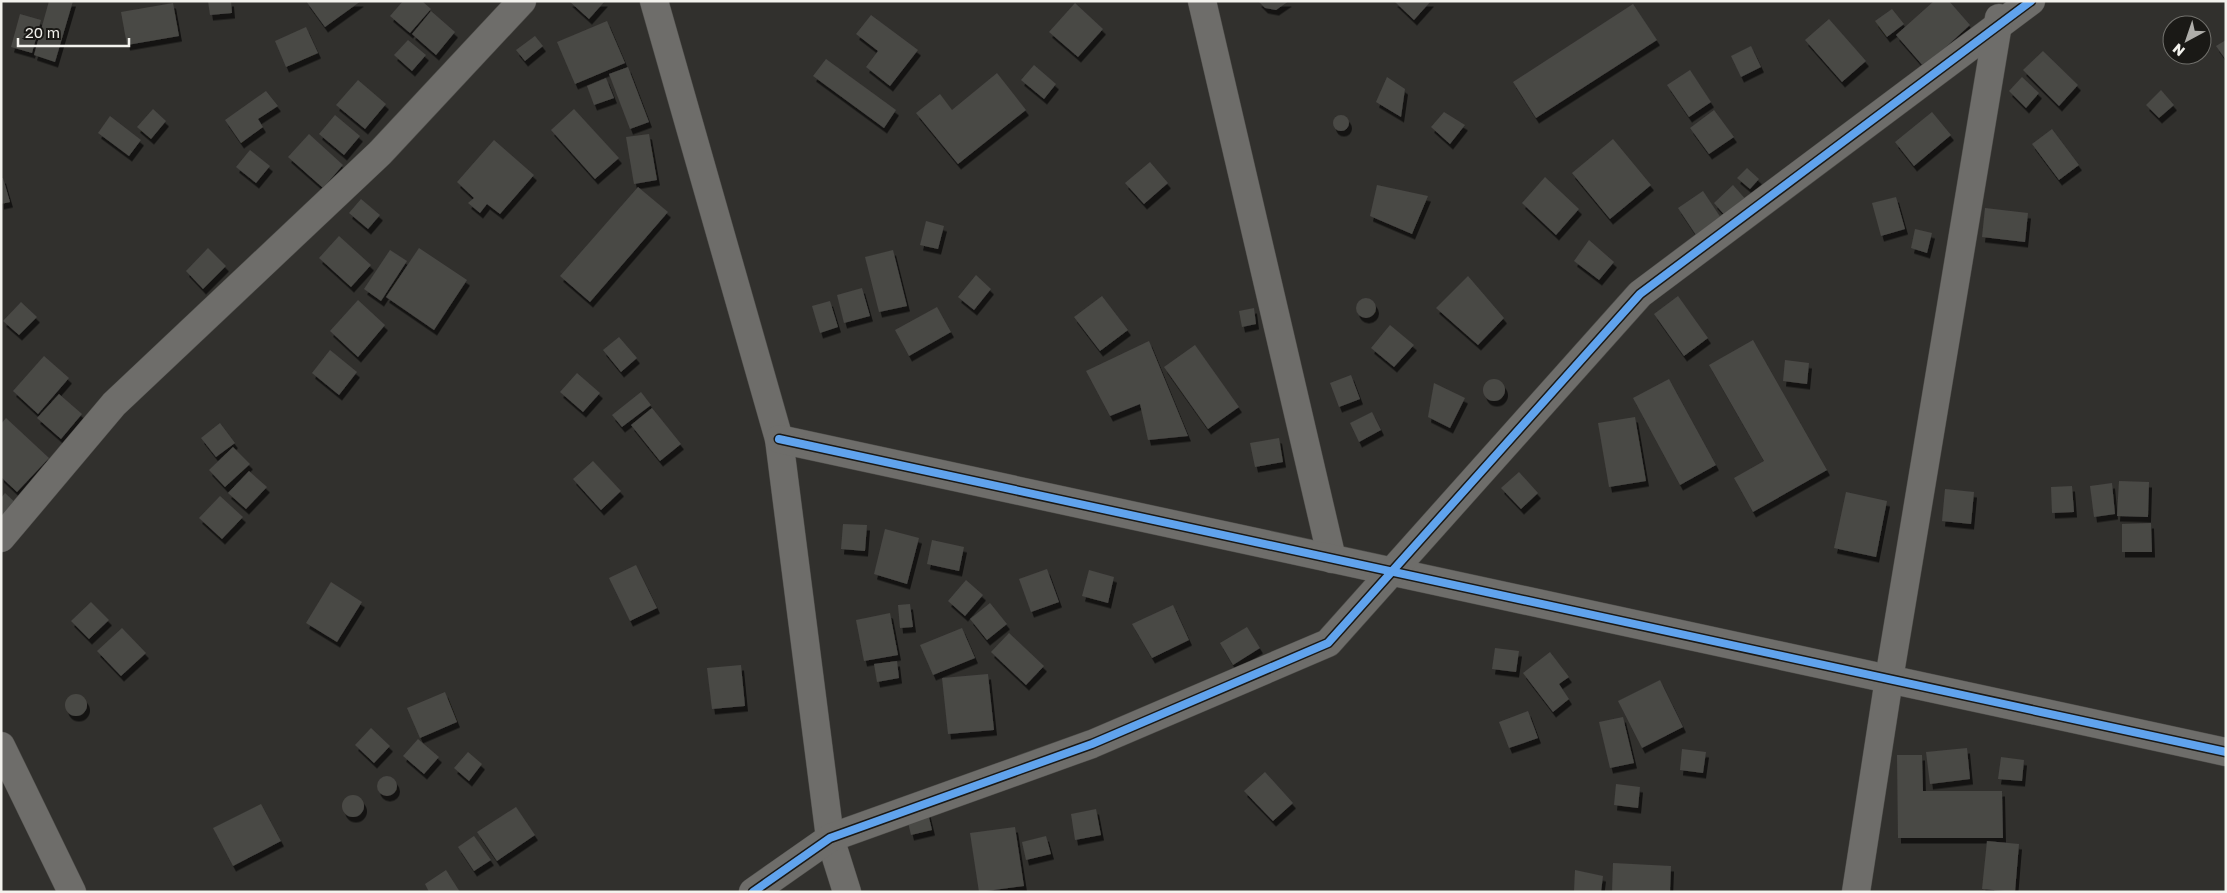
<svg xmlns="http://www.w3.org/2000/svg" width="2227" height="893" font-family="'Golos Text',sans-serif">
	<style>
		.building { fill: #494845; filter: url(#shadow) }
		.lines { fill: none; stroke-linecap: round; stroke-linejoin: round }
		.minor-casing { stroke: #4d4c49; stroke-width: 29 }
		.minor { stroke: #6e6d6a; stroke-width: 28 }
		.cycleway-casing { stroke: #1a1916; stroke-width: 11 }
		.cycleway { stroke: #60a3ed; stroke-width: 8 }
	</style>
	<defs>
		<filter id="shadow"><feDropShadow dx="3" dy="5.5" stdDeviation="0" flood-color="#0009"/></filter>
	</defs>
	<rect width="100%" height="100%" fill="#31302d"/>
	<g class="building">
		<path d="M49,1H73L55,62L34,55Z"/>
		<path d="M208,1H231L232,13L210,15Z"/>
		<path d="M306,1H361L325,27Z"/>
		<path d="M403,1H422L431,9L410,33L390,16Z"/>
		<path d="M569,1H605L589,19Z"/>
		<path d="M1258,1H1289L1276,10L1265,8Z"/>
		<path d="M1394,1H1431L1414,20Z"/>
		<path d="M1934,1H1949L1970,25L1924,67L1896,35Z"/>
		<path d="M173,3L179,36L127,45L121,12Z"/>
		<path d="M1075,3L1103,29L1078,57L1049,32Z"/>
		<path d="M1633,4L1657,40L1536,118L1513,82Z"/>
		<path d="M1892,9L1904,24L1887,37L1875,21Z"/>
		<path d="M431,11L455,32L436,55L412,34Z"/>
		<path d="M20,14L41,20L32,53L11,47Z"/>
		<path d="M871,15L918,50L890,86L866,67L878,51L856,34Z"/>
		<path d="M1829,19L1866,61L1842,82L1805,40Z"/>
		<path d="M607,21L625,63L575,84L557,42Z"/>
		<path d="M306,27L318,53L286,67L275,41Z"/>
		<path d="M535,36L543,46L525,61L516,50Z"/>
		<path d="M408,40L426,55L412,71L394,55Z"/>
		<path d="M2226,40V60L2216,46Z"/>
		<path d="M1751,46L1761,67L1741,77L1731,56Z"/>
		<path d="M2043,51L2078,85L2059,106L2023,70Z"/>
		<path d="M826,59L896,110L884,128L813,76Z"/>
		<path d="M1034,65L1056,84L1044,99L1021,80Z"/>
		<path d="M628,67L649,122L630,129L609,74Z"/>
		<path d="M1690,70L1711,102L1689,117L1667,85Z"/>
		<path d="M997,73L1026,110L958,164L916,113L940,94L952,110Z"/>
		<path d="M1387,77L1405,89L1401,117L1376,102Z"/>
		<path d="M2022,77L2039,93L2026,108L2009,91Z"/>
		<path d="M606,78L614,98L594,105L587,86Z"/>
		<path d="M358,80L386,104L365,129L336,105Z"/>
		<path d="M2161,90L2174,105L2159,118L2146,105Z"/>
		<path d="M266,91L278,106L258,119L263,127L241,143L225,120Z"/>
		<path d="M153,109L166,121L151,139L137,127Z"/>
		<path d="M574,109L619,158L595,179L551,130Z"/>
		<path d="M1714,110L1734,137L1709,154L1690,128Z"/>
		<path d="M1444,112L1465,125L1450,144L1431,127Z"/>
		<path d="M1932,112L1951,135L1914,166L1895,142Z"/>
		<path d="M335,115L360,136L344,155L319,134Z"/>
		<circle cx="1341" cy="123" r="8"/>
		<path d="M110,116L141,140L129,156L98,133Z"/>
		<path d="M2052,129L2079,165L2059,180L2032,144Z"/>
		<path d="M309,134L343,165L323,188L288,157Z"/>
		<path d="M649,134L657,180L634,184L626,137Z"/>
		<path d="M1613,139L1651,185L1610,219L1572,173Z"/>
		<path d="M494,140L534,175L500,214L487,204L480,213L468,203L474,198L457,182Z"/>
		<path d="M250,150L270,166L256,183L236,167Z"/>
		<path d="M1150,162L1168,183L1144,204L1125,183Z"/>
		<path d="M1747,168L1759,179L1750,189L1737,178Z"/>
		<path d="M1545,177L1579,209L1556,235L1522,203Z"/>
		<path d="M1,178H3L10,202L1,204Z"/>
		<path d="M1377,185L1428,196L1412,234L1370,216Z"/>
		<path d="M1733,185L1748,202L1728,219L1714,203Z"/>
		<path d="M638,187L668,212L590,302L560,276Z"/>
		<path d="M1703,191L1725,224L1700,241L1678,208Z"/>
		<path d="M1896,197L1905,229L1881,236L1872,203Z"/>
		<path d="M361,199L380,215L368,229L349,213Z"/>
		<path d="M1985,208L2028,213L2025,242L1982,237Z"/>
		<path d="M926,221L944,226L938,249L920,245Z"/>
		<path d="M1915,229L1932,233L1927,253L1911,248Z"/>
		<path d="M339,236L371,265L351,287L319,258Z"/>
		<path d="M1589,240L1614,262L1599,280L1574,261Z"/>
		<path d="M208,248L226,266L203,289L186,271Z"/>
		<path d="M419,248L467,280L434,330L386,297Z"/>
		<path d="M390,250L407,261L381,301L364,289Z"/>
		<path d="M893,250L907,306L879,312L865,257Z"/>
		<path d="M976,275L991,289L974,310L958,297Z"/>
		<path d="M1468,276L1504,318L1478,345L1436,308Z"/>
		<path d="M862,288L870,316L844,323L837,295Z"/>
		<path d="M1102,296L1128,330L1100,351L1074,317Z"/>
		<path d="M1678,296L1708,338L1684,356L1654,314Z"/>
		<circle cx="1366" cy="308" r="10"/>
		<path d="M358,300L385,325L358,357L330,331Z"/>
		<path d="M830,301L838,327L820,333L812,306Z"/>
		<path d="M21,302L37,317L19,335L3,321Z"/>
		<path d="M937,307L951,332L909,356L895,330Z"/>
		<path d="M1254,308L1256,324L1242,327L1239,311Z"/>
		<path d="M1390,325L1414,345L1394,367L1371,348Z"/>
		<path d="M619,337L637,358L621,372L603,350Z"/>
		<path d="M1753,340L1827,470L1753,512L1734,478L1764,461L1709,365Z"/>
		<path d="M1149,341L1188,436L1148,440L1140,404L1110,416L1086,371Z"/>
		<path d="M1195,345L1239,407L1208,429L1164,367Z"/>
		<path d="M330,350L357,372L339,395L312,373Z"/>
		<path d="M44,356L69,378L38,414L13,391Z"/>
		<path d="M1785,360L1809,363L1807,384L1783,381Z"/>
		<path d="M577,373L600,393L583,412L560,392Z"/>
		<path d="M1351,375L1360,399L1339,407L1330,383Z"/>
		<circle cx="1494" cy="390" r="11"/>
		<path d="M1669,379L1716,465L1680,485L1633,398Z"/>
		<path d="M1434,383L1465,398L1450,428L1428,417Z"/>
		<path d="M641,392L651,405L622,427L612,415Z"/>
		<path d="M59,394L82,414L61,439L37,418Z"/>
		<path d="M652,408L681,444L660,461L631,425Z"/>
		<path d="M1372,412L1381,430L1359,442L1350,423Z"/>
		<path d="M1635,417L1646,481L1609,487L1598,423Z"/>
		<path d="M6,418L49,458L17,492L1,477V424Z"/>
		<path d="M220,423L235,443L216,457L201,438Z"/>
		<path d="M1279,438L1283,462L1255,467L1250,443Z"/>
		<path d="M233,447L250,464L225,487L209,470Z"/>
		<path d="M593,461L621,491L601,510L573,479Z"/>
		<path d="M249,471L267,487L246,509L228,493Z"/>
		<path d="M1519,472L1538,493L1521,509L1501,488Z"/>
		<path d="M2119,481L2149,482L2148,517L2117,516Z"/>
		<path d="M2112,483L2115,514L2094,517L2090,486Z"/>
		<path d="M2072,486L2074,512L2052,513L2051,487Z"/>
		<path d="M1945,489L1974,492L1971,524L1942,521Z"/>
		<path d="M1846,492L1887,501L1876,557L1834,548Z"/>
		<path d="M5,493L19,506L1,526V498Z"/>
		<path d="M220,496L243,517L222,539L199,518Z"/>
		<path d="M2151,523L2152,552H2122V524Z"/>
		<path d="M843,524L867,525L865,551L841,549Z"/>
		<path d="M885,529L919,538L907,584L874,574Z"/>
		<path d="M932,540L964,547L959,571L927,564Z"/>
		<path d="M636,565L657,608L630,621L609,578Z"/>
		<path d="M1047,569L1059,602L1031,612L1019,579Z"/>
		<path d="M1089,570L1114,577L1108,603L1082,596Z"/>
		<path d="M966,580L983,595L965,616L948,601Z"/>
		<path d="M331,582L362,602L337,642L306,623Z"/>
		<path d="M91,602L109,620L89,639L71,621Z"/>
		<path d="M990,603L1007,624L987,640L970,619Z"/>
		<path d="M910,604L913,627L900,628L898,605Z"/>
		<path d="M1173,605L1189,640L1152,658L1132,624Z"/>
		<path d="M890,613L898,655L864,661L856,620Z"/>
		<path d="M1247,627L1260,648L1233,665L1220,643Z"/>
		<path d="M122,628L146,653L121,676L97,651Z"/>
		<path d="M962,628L975,658L933,675L920,645Z"/>
		<path d="M1009,633L1044,666L1026,685L991,652Z"/>
		<path d="M1495,648L1519,651L1516,672L1492,669Z"/>
		<path d="M1550,652L1569,677L1559,684L1569,699L1553,712L1523,673Z"/>
		<path d="M897,661L899,678L877,682L874,664Z"/>
		<path d="M741,665L745,706L712,709L707,668Z"/>
		<path d="M988,674L994,730L948,734L942,678Z"/>
		<path d="M1660,680L1683,727L1642,748L1618,701Z"/>
		<path d="M445,692L457,722L420,738L407,708Z"/>
		<circle cx="76" cy="705" r="11"/>
		<path d="M1528,711L1538,738L1509,748L1499,722Z"/>
		<path d="M1623,717L1634,763L1610,768L1599,722Z"/>
		<path d="M371,728L390,746L374,763L355,745Z"/>
		<path d="M418,739L439,757L424,774L403,756Z"/>
		<path d="M1967,748L1970,779L1930,784L1926,752Z"/>
		<path d="M1682,749L1706,752L1703,773L1680,770Z"/>
		<path d="M468,752L482,764L469,781L454,768Z"/>
		<path d="M1897,755H1922L1923,791H2002L2003,838H1898Z"/>
		<path d="M2001,757L2024,760L2022,781L1998,779Z"/>
		<path d="M1265,772L1293,803L1273,821L1244,791Z"/>
		<circle cx="387" cy="786" r="10"/>
		<path d="M1616,784L1640,787L1638,808L1614,805Z"/>
		<circle cx="353" cy="806" r="11"/>
		<path d="M261,804L281,841L233,866L213,828Z"/>
		<path d="M516,807L535,835L497,861L477,832Z"/>
		<path d="M927,809L932,830L911,835L906,814Z"/>
		<path d="M1096,809L1101,835L1075,840L1071,814Z"/>
		<path d="M1015,827L1024,886L979,892L970,833Z"/>
		<path d="M474,836L491,860L474,871L458,847Z"/>
		<path d="M1046,836L1051,854L1026,860L1022,842Z"/>
		<path d="M1987,841L2019,844L2015,892L1982,889Z"/>
		<path d="M1613,863L1671,866L1670,892H1612Z"/>
		<path d="M446,870L460,892H429L425,884Z"/>
		<path d="M1575,870L1603,876L1601,892H1574Z"/>
	</g>
	<g class="lines">
		<g class="minor-casing">
			<g id="minor">
				<path d="M654,1L779,439L830,838L847,892"/>
				<path d="M1202,1L1332,559"/>
				<path d="M779,439L2226,752"/>
				<path d="M1,538L114,404L380,153L522,1"/>
				<path d="M1,746L72,892"/>
				<path d="M753,892L830,838L1092,744L1328,643L1640,294L2031,1"/>
				<path d="M1856,892L1889,679L1999,18"/>
			</g>
		</g>
		<use href="#minor" class="minor"/>
		<g class="cycleway-casing">
			<g id="cycleway">
				<path d="M779,439L2226,752"/>
				<path d="M753,892L830,838L1092,744L1328,643L1640,294L2031,1"/>
			</g>
		</g>
		<use href="#cycleway" class="cycleway"/>
	</g>
	<rect width="2227" height="893" fill="none" stroke="#f3f2ed" stroke-width="5"/>
	<g transform="translate(2187 40) rotate(220)"><circle r="24" fill="#1a1916" stroke="#71706c"/>
	<path d="M0-4L9 19L0 12L-9 19Z" fill="#afaeaa"/>
	<text y="-8" font-size="14" font-weight="bold" text-anchor="middle" fill="#f3f2ed">N</text>
	</g>
	<path d="M18 38v8h111v-8" fill="none" stroke="#f3f2ed" stroke-width="2.5"/>
	<text x="25" y="38" font-size="15" fill="#f3f2ed" stroke="#1a1916" stroke-width="4" paint-order="stroke">20 m</text>
</svg>
